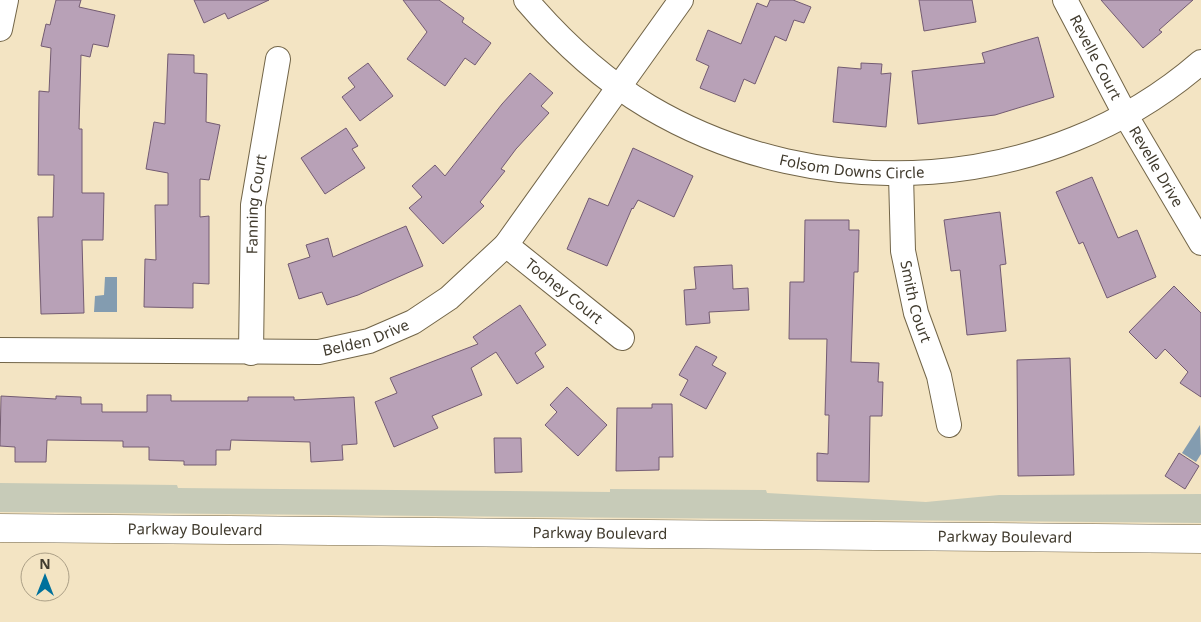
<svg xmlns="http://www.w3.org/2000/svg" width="1201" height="622" font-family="'Noto Sans',sans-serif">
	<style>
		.green { fill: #c7cbb8 }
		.water { fill: #839cb0 }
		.building { fill: #b8a1b7; stroke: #735b72 }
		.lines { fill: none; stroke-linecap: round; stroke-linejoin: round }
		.minor-casing { stroke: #726548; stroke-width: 26 }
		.tertiary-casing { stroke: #726548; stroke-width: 29 }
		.minor { stroke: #fff; stroke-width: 24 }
		.tertiary { stroke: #fff; stroke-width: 28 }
		.labels { text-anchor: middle; stroke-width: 4.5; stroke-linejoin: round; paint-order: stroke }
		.street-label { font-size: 15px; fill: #413b2e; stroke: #f3e4c3 }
	</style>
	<rect width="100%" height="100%" fill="#f3e4c3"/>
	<path class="green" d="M0,483L177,485L178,488L610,492V489L766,490L767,493L926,502L999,495L1201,494V523L0,512Z"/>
	<g class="water">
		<path d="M105,277H117V312H94L95,296L104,295Z"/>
		<path d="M1200,425L1201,454L1196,462L1182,453Z"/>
	</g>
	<g class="building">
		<path d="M56,0H81L79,7L115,15L108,47L93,44L90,57L81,55L79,129H82V193H104L103,240H82L84,313L41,314L38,217H53L54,175H38L39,91L49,92L51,48L41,46L46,24L50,25Z"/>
		<path d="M194,0H269L228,19L225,13L204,23Z"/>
		<path d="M403,0H439L464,18L462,22L491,43L475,65L465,58L445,86L407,59L427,32Z"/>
		<path d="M770,0H793L811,7L804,23L794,20L786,41L775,36L755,84L744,79L735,102L700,88L709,66L696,60L708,30L741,44L757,3L767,7Z"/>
		<path d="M919,0H972L976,22L924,31Z"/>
		<path d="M1101,0H1193L1159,30L1162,32L1143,48Z"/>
		<path d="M1038,37L1054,97L995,115L918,124L912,71L985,63L982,53Z"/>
		<path d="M168,54L194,55V73L207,74L206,122L220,125L209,180L200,179V217L209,216V284L193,283V308L144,307L145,259L156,260L155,205H168V173L146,169L154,122L165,124Z"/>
		<path d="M368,63L393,96L360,121L342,97L355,87L348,78Z"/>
		<path d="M861,63L882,64L881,74L891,73L886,127L833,122L838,67L861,69Z"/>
		<path d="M530,73L553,93L541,106L549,113L516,149L501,169L505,171L480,202L484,206L443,244L409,208L422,197L412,186L435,165L445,176L502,104Z"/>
		<path d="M346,128L358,146L352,149L365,168L325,194L301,158Z"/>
		<path d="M633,148L693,176L674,217L638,200L633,209L632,208L607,266L567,249L589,198L608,206Z"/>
		<path d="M1092,177L1118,238L1137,230L1156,277L1107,298L1083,242L1079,244L1056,192Z"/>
		<path d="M1000,212L1006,264L1000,265L1006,331L967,335L960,270L951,271L944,220Z"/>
		<path d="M805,220H849V230H859L858,272H854L851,362L879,363L878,382H883L882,416H870L869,482L817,481V453L828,454L829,415H825L827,339H789L790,282H804Z"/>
		<path d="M406,226L423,266L358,295L327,305L322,292L299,299L288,264L310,257L306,245L328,238L333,257Z"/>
		<path d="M732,265L733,289L748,288L749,310L709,312L710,323L686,325L684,290L696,289L694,267Z"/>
		<path d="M1174,286L1201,313V397L1180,383L1188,372L1165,349L1156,359L1129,332Z"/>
		<path d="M520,305L546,345L535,353L544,367L517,384L496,352L471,368L482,395L432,416L438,428L394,447L375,402L397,393L390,378L478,344L473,337Z"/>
		<path d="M696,346L717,357L712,365L726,373L706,409L680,395L688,380L679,375Z"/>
		<path d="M1070,358L1074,475L1018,476L1017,360Z"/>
		<path d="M567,387L607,425L578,456L545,425L557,412L550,405Z"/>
		<path d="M147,395H171V401H248V397H294V400L354,397L357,444L342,445L343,460L311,462L310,442L231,440L230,450H216V465H184V461L149,460V447H123V441L47,440L46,462H15V447L0,446L1,396L56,399V396L81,397V404H102V412H147Z"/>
		<path d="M652,404H672L673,457H659V470L616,471L617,408H652Z"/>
		<path d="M494,438H521L522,472L495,473Z"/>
		<path d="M1179,453L1199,466L1185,489L1165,476Z"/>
	</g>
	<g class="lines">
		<g class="minor-casing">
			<g id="minor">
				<path id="s1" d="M526,0C561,41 602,79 649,107C820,208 1049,194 1201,62"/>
				<path id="s2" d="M1065,0L1126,116L1201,243"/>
				<path d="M0,29L6,0"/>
				<path id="s3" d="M901,175L903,251L916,313L939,376L949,425"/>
				<path id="s4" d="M506,245L622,338"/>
				<path id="s5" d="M0,350L319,352L369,341L413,322L449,298L506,245L681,0"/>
				<path id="s6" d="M251,353L253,205L278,59"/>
			</g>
		</g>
		<g class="tertiary-casing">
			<g id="tertiary">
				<path id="s7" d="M0,528L1201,539"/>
			</g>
		</g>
		<use href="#minor" class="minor"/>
		<use href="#tertiary" class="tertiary"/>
	</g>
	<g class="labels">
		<g class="street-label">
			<text dy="5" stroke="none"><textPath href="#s2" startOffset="65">Revelle Court</textPath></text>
			<text dy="5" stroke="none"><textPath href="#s1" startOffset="378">Folsom Downs Circle</textPath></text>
			<text dy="5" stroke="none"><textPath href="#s2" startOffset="190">Revelle Drive</textPath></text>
			<text dy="5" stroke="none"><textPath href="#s6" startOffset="149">Fanning Court</textPath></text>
			<text dy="5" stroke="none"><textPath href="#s4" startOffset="74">Toohey Court</textPath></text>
			<text dy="5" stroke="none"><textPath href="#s3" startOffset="128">Smith Court</textPath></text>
			<text dy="5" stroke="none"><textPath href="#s5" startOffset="368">Belden Drive</textPath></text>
			<text dy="5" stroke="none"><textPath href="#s7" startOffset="195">Parkway Boulevard</textPath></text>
			<text dy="5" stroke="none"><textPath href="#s7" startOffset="600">Parkway Boulevard</textPath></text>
			<text dy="5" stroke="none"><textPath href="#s7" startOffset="1005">Parkway Boulevard</textPath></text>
		</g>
	</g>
	<g transform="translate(45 577)"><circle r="24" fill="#f3e4c3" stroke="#aca087"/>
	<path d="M0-4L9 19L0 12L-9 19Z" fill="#00719c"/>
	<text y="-8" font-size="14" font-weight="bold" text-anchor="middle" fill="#413b2e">N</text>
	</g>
</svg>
